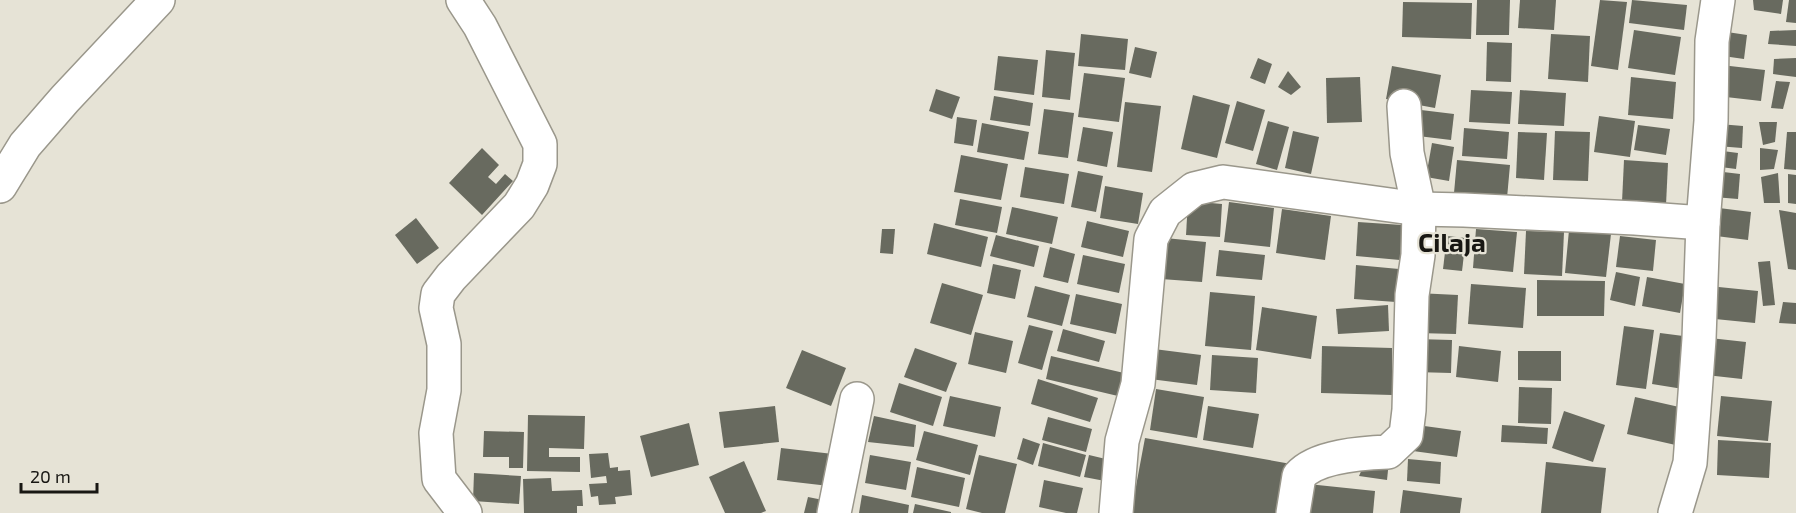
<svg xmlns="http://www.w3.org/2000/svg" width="1796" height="513" font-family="'Exo 2',sans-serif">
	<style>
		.building { fill: #686a5f }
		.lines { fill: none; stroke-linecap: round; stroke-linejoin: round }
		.minor-casing { stroke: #9a978b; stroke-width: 36 }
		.minor { stroke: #fff; stroke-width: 33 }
		.labels { text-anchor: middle; stroke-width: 4.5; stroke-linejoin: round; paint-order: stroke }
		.quarter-label { font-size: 26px; font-weight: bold; fill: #181713; stroke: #e6e3d6 }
	</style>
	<rect width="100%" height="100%" fill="#e6e3d6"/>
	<g class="building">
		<path d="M1477,0H1510L1509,35H1476Z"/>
		<path d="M1520,0H1556L1554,30L1518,28Z"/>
		<path d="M1600,0L1627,2L1618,70L1591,66Z"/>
		<path d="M1632,0L1687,5L1684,30L1629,23Z"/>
		<path d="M1753,0H1783L1781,14L1754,10Z"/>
		<path d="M1789,0H1796V23L1786,22Z"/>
		<path d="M1403,2L1472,3L1471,39L1402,37Z"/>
		<path d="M1634,30L1681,37L1675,75L1628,68Z"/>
		<path d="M1796,30V46L1768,44L1770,31Z"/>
		<path d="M1727,32L1747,35L1744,59L1723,56Z"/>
		<path d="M1081,34L1128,39L1125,70L1078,66Z"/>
		<path d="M1551,34L1590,36L1588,82L1548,79Z"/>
		<path d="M1487,42L1512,43L1511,82L1486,81Z"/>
		<path d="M1135,47L1157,52L1151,78L1129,73Z"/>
		<path d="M1046,50L1075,53L1070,100L1042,97Z"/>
		<path d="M998,56L1038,60L1034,95L994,90Z"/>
		<path d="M1258,58L1272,64L1265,84L1250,78Z"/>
		<path d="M1796,58V77L1773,74L1774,59Z"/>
		<path d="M1721,65L1765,70L1761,101L1717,96Z"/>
		<path d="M1392,66L1441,75L1435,108L1386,99Z"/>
		<path d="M1288,71L1301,87L1291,95L1278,87Z"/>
		<path d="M1084,73L1125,78L1119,122L1078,117Z"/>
		<path d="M1360,77L1362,122L1327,123L1326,78Z"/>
		<path d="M1631,77L1676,82L1673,119L1628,115Z"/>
		<path d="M1776,81L1790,82L1783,109L1771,108Z"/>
		<path d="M936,89L960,97L952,119L929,111Z"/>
		<path d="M1471,90L1512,92L1510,124L1469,122Z"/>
		<path d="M1520,90L1566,93L1564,126L1518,124Z"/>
		<path d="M1193,95L1230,105L1217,158L1181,149Z"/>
		<path d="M994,96L1033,103L1030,126L990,120Z"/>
		<path d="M1237,101L1265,110L1253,151L1225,143Z"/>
		<path d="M1125,102L1161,106L1152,172L1117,167Z"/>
		<path d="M1044,109L1074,113L1068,158L1038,154Z"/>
		<path d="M1421,110L1454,114L1451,140L1418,136Z"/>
		<path d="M1599,116L1635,121L1630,157L1594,152Z"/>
		<path d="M957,117L977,120L973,146L954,143Z"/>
		<path d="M1268,121L1289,127L1277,170L1256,164Z"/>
		<path d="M1759,122H1777L1775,142L1763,145Z"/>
		<path d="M982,123L1029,132L1024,160L977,152Z"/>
		<path d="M1719,124L1743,126L1742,148L1717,146Z"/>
		<path d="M1638,125L1670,129L1666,155L1634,150Z"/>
		<path d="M1083,127L1113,132L1107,167L1077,161Z"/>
		<path d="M1464,128L1509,132L1507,159L1462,156Z"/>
		<path d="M1293,131L1319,137L1311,174L1285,168Z"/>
		<path d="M1555,131L1590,132L1588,181L1553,180Z"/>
		<path d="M1518,132L1547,133L1544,180L1516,178Z"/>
		<path d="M1787,132H1796V170L1784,169Z"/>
		<path d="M1432,143L1454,147L1449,181L1426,177Z"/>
		<path d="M482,148L499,165L488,177L496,184L505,174L513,181L482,215L449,183Z"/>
		<path d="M1760,148L1778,150L1774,169L1760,170Z"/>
		<path d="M1715,150L1738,153L1736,169L1713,166Z"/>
		<path d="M961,155L1008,164L1001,200L954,192Z"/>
		<path d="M1457,160L1510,165L1507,198L1454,193Z"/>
		<path d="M1624,160L1668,163L1666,205L1622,202Z"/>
		<path d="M1025,167L1069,174L1064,204L1020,197Z"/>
		<path d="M1078,171L1103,176L1096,212L1071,207Z"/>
		<path d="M1715,171L1740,174L1738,199L1714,197Z"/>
		<path d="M1778,173L1780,203H1764L1761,177Z"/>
		<path d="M1788,174L1796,175V204L1788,203Z"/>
		<path d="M1105,186L1143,193L1138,224L1100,218Z"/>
		<path d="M960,199L1002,207L997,233L955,225Z"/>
		<path d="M1188,201L1222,204L1220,237L1186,235Z"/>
		<path d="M1229,202L1274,208L1270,247L1224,242Z"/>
		<path d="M1012,207L1058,217L1052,244L1006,234Z"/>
		<path d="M1719,208L1751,212L1748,240L1716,236Z"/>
		<path d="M1282,209L1331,216L1325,260L1276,253Z"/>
		<path d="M1779,210L1796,213V270L1788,269Z"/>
		<path d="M416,218L439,248L417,264L395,235Z"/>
		<path d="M1087,221L1129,231L1123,257L1081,247Z"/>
		<path d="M1358,222L1402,225L1400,260L1356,256Z"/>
		<path d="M934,223L988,237L981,267L927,254Z"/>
		<path d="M882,229H895L893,254L880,253Z"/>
		<path d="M1476,229L1517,232L1513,272L1473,268Z"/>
		<path d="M1569,230L1611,234L1606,277L1565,273Z"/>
		<path d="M1526,231L1564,232L1562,276L1524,274Z"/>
		<path d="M996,235L1039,246L1034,267L990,256Z"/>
		<path d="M1447,236L1466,238L1462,271L1443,269Z"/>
		<path d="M1620,236L1656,240L1653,271L1616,267Z"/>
		<path d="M1165,238L1206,242L1202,282L1161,279Z"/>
		<path d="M1050,247L1075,254L1068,283L1043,277Z"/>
		<path d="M1219,250L1265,255L1262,280L1216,276Z"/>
		<path d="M1083,255L1125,264L1119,293L1077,284Z"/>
		<path d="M1770,261L1775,305L1763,306L1758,262Z"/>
		<path d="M993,264L1021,270L1015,299L987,293Z"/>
		<path d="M1356,265L1399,269L1396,302L1354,299Z"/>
		<path d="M1616,272L1640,277L1635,306L1610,300Z"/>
		<path d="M1647,277L1685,284L1680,313L1642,306Z"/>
		<path d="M1537,280L1605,281L1604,316H1537Z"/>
		<path d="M942,283L983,295L971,335L930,323Z"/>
		<path d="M1471,284L1526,288L1523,328L1468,324Z"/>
		<path d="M1699,285L1758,291L1755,323L1695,317Z"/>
		<path d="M1035,286L1070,295L1062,326L1027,317Z"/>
		<path d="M1210,292L1255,296L1251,350L1205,346Z"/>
		<path d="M1417,293L1458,295L1456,334L1417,333Z"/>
		<path d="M1076,294L1122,304L1116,334L1070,324Z"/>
		<path d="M1783,302L1796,303V324L1779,323Z"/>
		<path d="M1388,305L1389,331L1338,334L1336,309Z"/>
		<path d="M1262,307L1317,316L1311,359L1256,350Z"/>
		<path d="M1029,325L1053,331L1042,370L1018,363Z"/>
		<path d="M1624,326L1654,330L1646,389L1616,385Z"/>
		<path d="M1063,329L1105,341L1099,362L1057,351Z"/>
		<path d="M975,332L1013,341L1006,373L968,364Z"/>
		<path d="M1660,333L1691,337L1683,389L1652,384Z"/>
		<path d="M1710,338L1746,342L1742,379L1706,375Z"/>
		<path d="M1416,339L1452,340L1451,373L1415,372Z"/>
		<path d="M1322,346L1392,348V395L1321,393Z"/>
		<path d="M1459,346L1501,351L1498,382L1456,377Z"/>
		<path d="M915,348L957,363L946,392L904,377Z"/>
		<path d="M1154,349L1201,355L1197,385L1150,379Z"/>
		<path d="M802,350L846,368L831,406L786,388Z"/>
		<path d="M1518,351H1561V381L1518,380Z"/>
		<path d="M1212,355L1258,358L1256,393L1210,390Z"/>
		<path d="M1051,356L1124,373L1118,396L1046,379Z"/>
		<path d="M1038,379L1098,398L1090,422L1031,404Z"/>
		<path d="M899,383L942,397L933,426L890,412Z"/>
		<path d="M1519,387L1552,388L1551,424L1518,423Z"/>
		<path d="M1156,389L1204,397L1197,438L1150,430Z"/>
		<path d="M950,396L1001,407L995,437L943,426Z"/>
		<path d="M1721,396L1772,401L1768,441L1717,436Z"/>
		<path d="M1635,397L1688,409L1680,446L1627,434Z"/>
		<path d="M775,406L779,442L724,448L719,412Z"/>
		<path d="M1208,406L1259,414L1253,448L1203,440Z"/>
		<path d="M1564,411L1605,425L1593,462L1552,448Z"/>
		<path d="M528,415L585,416L584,449L549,448V457H580V472L527,471Z"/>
		<path d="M874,416L916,425L914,447L868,442Z"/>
		<path d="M1048,417L1092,429L1086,452L1042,440Z"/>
		<path d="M689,423L699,465L651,477L640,436Z"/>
		<path d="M1417,425L1461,431L1457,457L1413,451Z"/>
		<path d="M1502,425L1548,428L1547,444L1501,442Z"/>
		<path d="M484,431L524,432L523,468H509V457H483Z"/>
		<path d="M924,431L978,445L970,475L916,460Z"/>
		<path d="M1023,438L1040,444L1033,465L1017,459Z"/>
		<path d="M1145,438L1291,464L1283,513H1131Z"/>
		<path d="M1718,440L1771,443L1769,478L1717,475Z"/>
		<path d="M1043,443L1086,455L1080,477L1038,466Z"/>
		<path d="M781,448L833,454L829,486L777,480Z"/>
		<path d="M608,453L610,468L618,467V471L630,470L632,495L615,497L616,504L599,505L598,496L591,497L589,484L607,483L606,476L591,478L589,454Z"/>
		<path d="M870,455L911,462L906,490L865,483Z"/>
		<path d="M979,455L1017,464L1005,513H982L966,509Z"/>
		<path d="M1089,455L1110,460L1105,481L1084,477Z"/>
		<path d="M1367,458L1389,461L1387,480L1359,476Z"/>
		<path d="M1408,459L1441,462L1440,484L1407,481Z"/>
		<path d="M744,461L766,511L761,513H725L709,477Z"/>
		<path d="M1546,462L1606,468L1601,513H1541Z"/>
		<path d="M917,467L965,478L959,507L911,497Z"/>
		<path d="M474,473L521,476L519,504L473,501Z"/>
		<path d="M551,478L552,491L582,490L583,506H577V513H524L523,479Z"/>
		<path d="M1044,480L1083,488L1077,513H1066L1039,507Z"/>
		<path d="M1308,484L1375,491L1373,513H1305Z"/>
		<path d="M1403,490L1462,498L1460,513H1400Z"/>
		<path d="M862,495L909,505L908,513H859Z"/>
		<path d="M808,497L828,501L826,513H804Z"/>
		<path d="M915,504L951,512V513H913Z"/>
	</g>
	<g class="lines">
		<g class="minor-casing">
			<g id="minor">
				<path d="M463,0L480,26L540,144V164L532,185L519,206L451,277L438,294L436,308L444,344V390L436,433L439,479L465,513"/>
				<path d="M0,186L25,145L65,99L158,0"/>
				<path d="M834,513L857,399"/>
				<path d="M1116,513L1122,441L1138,384L1151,239L1165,212L1194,189L1223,182L1419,209L1464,210L1635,218L1703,223L1711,121L1712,41L1718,0"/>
				<path d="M1293,513L1299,476C1316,456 1363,453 1388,452L1406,435L1409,410L1412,295L1418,255L1419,209L1407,153L1404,106"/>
				<path d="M1675,513L1690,463L1699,339L1703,223"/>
			</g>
		</g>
		<use href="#minor" class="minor"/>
	</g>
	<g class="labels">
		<g class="quarter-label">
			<text x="1452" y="252">Cilaja</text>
		</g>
	</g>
	<path d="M21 483v9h76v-9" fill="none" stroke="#181713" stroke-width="3"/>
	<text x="30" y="483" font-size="18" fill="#181713" stroke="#e6e3d6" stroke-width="4.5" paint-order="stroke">20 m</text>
</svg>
